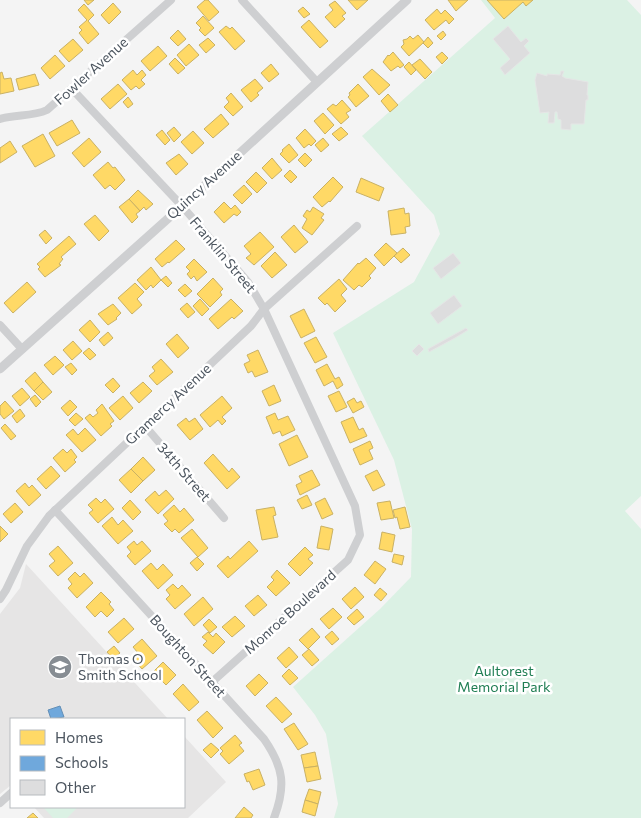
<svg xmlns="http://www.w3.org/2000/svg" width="641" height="818" font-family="Commissioner,sans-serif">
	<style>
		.education { fill: #e6e5e5 }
		.green { fill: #dbf1e4 }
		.homes { fill: #ffd966; stroke: #c9b164 }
		.schools { fill: #6fa8dc; stroke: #648fb6 }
		.building { fill: #ddddde; stroke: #e5e6e6 }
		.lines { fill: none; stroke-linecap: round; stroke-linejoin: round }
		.minor { stroke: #cecfd1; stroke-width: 8 }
		.tertiary { stroke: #cecfd1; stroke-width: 9 }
		.labels { text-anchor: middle; stroke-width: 5; stroke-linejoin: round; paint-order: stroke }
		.street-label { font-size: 14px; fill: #4c555f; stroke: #fff }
		.poi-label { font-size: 14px; fill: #4c555f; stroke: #fff; text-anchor: start }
		.park-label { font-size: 14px; fill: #1f7e53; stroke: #fff }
	</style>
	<rect width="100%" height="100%" fill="#f4f4f4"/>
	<g class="education">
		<path d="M26,564L168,719H11V785L0,794V614L20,588Z"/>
		<path d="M184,736L226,782L188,818H44L34,807H184Z"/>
	</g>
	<g class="green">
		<path d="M481,0H627L641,15V496L625,511L641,529V818H334L338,804L326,734L315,715L293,687L380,609L411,577L412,529L394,460L333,333L414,282L440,234L434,215L362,136L495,18Z"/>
		<path d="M43,807H78L67,818H53Z"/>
	</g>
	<g class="homes">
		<path d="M84,0H94L88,5Z"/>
		<path d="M205,0H208L219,12L209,21L197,7Z"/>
		<path d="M348,0H368L357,10Z"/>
		<path d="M448,0H468L456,11Z"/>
		<path d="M487,0H533L526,6L523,2L504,19Z"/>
		<path d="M335,1L346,13L342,16L345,19L335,28L325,17L333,10L329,5Z"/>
		<path d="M113,3L121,12L109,24L101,15Z"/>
		<path d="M84,4L94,15L88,21L99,34L88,44L79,33L82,30L79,27L87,20L78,10Z"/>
		<path d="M303,7L310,14L304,18L298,11Z"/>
		<path d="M437,9L441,14L445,10L454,19L449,24L446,20L434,30L425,20Z"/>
		<path d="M203,16L214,28L205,36L199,30L201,28L196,23Z"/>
		<path d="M309,20L328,41L320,48L301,27Z"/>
		<path d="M226,26L230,29L232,27L245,41L235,50L219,32Z"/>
		<path d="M178,30L186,39L178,46L170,38Z"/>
		<path d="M443,31L446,35L441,40L437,36Z"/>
		<path d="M418,35L424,42L409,56L401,47L404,44L403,40L407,39L410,36L413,39Z"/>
		<path d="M428,37L433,43L428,48L423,43Z"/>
		<path d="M208,38L215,45L206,53L199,45Z"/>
		<path d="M73,39L83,50L69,62L59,51Z"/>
		<path d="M189,44L199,55L186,66L177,55Z"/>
		<path d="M158,46L167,56L150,71L141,61Z"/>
		<path d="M393,52L404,65L400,68L398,66L391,71L383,62L388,55L389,56Z"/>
		<path d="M442,52L448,58L442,64L436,57Z"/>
		<path d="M55,55L65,66L50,79L41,68Z"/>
		<path d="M175,58L185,68L178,74L169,64Z"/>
		<path d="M420,59L432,72L425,79L412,65Z"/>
		<path d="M409,62L416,70L411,75L404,67Z"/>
		<path d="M271,64L279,74L269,82L261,73Z"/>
		<path d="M372,69L390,85L379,95L363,77Z"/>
		<path d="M133,70L137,75L142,70L146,75L141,80L145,84L139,89L136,86L131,90L122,80Z"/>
		<path d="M2,72L4,79L11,78L14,91L0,94V73Z"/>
		<path d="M35,74L39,85L19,90L16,79Z"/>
		<path d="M255,79L263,88L257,93L259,95L251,102L241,90Z"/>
		<path d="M118,84L127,94L110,109L101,99Z"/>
		<path d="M358,84L369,96L356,107L348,97L350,95L349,93Z"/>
		<path d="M231,93L243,107L233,116L224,107L229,102L226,98Z"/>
		<path d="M388,94L398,105L390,112L381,101Z"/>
		<path d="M128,97L133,104L128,108L123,102Z"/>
		<path d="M342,100L351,110L346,113L349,117L341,124L327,109L333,104L336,106Z"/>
		<path d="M323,113L334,125L325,134L314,121Z"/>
		<path d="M221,114L229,124L213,138L204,129Z"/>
		<path d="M72,120L80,133L57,146L49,133Z"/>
		<path d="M174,127L181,135L174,142L167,133Z"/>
		<path d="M341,127L348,134L339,141L332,134Z"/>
		<path d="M305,129L316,141L311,146L309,144L304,148L296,138Z"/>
		<path d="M162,130L170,140L165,145L156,135Z"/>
		<path d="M193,131L204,143L192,154L181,142Z"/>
		<path d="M43,134L55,156L35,167L22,146Z"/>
		<path d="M89,138L101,152L84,167L72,153Z"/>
		<path d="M323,138L329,145L321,152L315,145Z"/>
		<path d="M10,141L17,152L0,163V148Z"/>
		<path d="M289,144L298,155L289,163L280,154L283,151L282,150Z"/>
		<path d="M305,153L312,160L305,167L298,160Z"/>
		<path d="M179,154L188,164L176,175L166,163Z"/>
		<path d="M272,158L282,170L272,179L262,168Z"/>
		<path d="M108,162L113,168L115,167L125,180L115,190L110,185L105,189L93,175Z"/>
		<path d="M290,170L297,177L291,183L284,176Z"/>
		<path d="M256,172L267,183L257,193L246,182Z"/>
		<path d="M333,177L343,187L330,202L329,201L322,207L313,197Z"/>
		<path d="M361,178L384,188L379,201L356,192Z"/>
		<path d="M244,185L252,194L242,204L233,195Z"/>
		<path d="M138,190L153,204L146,210L144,207L140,211L129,199Z"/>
		<path d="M129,199L140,211L136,214L138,217L132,223L119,207Z"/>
		<path d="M224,202L231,209L235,205L241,212L237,216L234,214L224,223L214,212Z"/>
		<path d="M313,207L324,214L321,218L324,220L312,235L302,228L307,219L303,216L307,210L310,212Z"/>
		<path d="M404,208L405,214L409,213L410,226L405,227L406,233L391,235L388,211Z"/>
		<path d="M95,215L109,231L99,241L84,224Z"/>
		<path d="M294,225L308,242L295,253L281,237Z"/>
		<path d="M45,230L52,238L46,244L39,235Z"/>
		<path d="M260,232L274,247L254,265L246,258L251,254L244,246Z"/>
		<path d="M69,236L76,244L61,257L63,259L59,264L61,265L45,277L38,269L40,267L37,264Z"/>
		<path d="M176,240L185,249L169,263L168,262L162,267L155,259Z"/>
		<path d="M386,243L397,253L384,266L374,255Z"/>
		<path d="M403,248L410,255L401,263L394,256Z"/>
		<path d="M275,252L287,265L272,278L261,266Z"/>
		<path d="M366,258L376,268L369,276L371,278L362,287L359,285L354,290L343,280L358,263L359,264Z"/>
		<path d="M194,259L207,272L197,281L194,276L191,279L187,274L190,271L186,267Z"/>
		<path d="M151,267L161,280L153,288L151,285L146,290L137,280Z"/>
		<path d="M166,276L172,283L168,287L161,280Z"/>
		<path d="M213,278L223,289L220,292L222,295L210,307L197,294Z"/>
		<path d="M339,279L347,289L341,295L346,301L335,312L327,303L325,305L318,298Z"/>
		<path d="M27,282L36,292L13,313L4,303Z"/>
		<path d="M135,283L144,292L137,299L142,305L132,314L118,298Z"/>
		<path d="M185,284L192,291L185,297L178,290Z"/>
		<path d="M200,299L209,309L202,316L193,306Z"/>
		<path d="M231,299L243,311L234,319L232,317L218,329L209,319Z"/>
		<path d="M187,303L195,312L188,318L180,309Z"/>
		<path d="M113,304L121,313L116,318L117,319L108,325L98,314Z"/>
		<path d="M304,309L315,331L301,338L290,316Z"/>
		<path d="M90,320L100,332L90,342L79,330Z"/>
		<path d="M108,332L113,338L104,346L99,340Z"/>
		<path d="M177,334L189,348L178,358L166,344Z"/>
		<path d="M316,337L327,357L315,363L304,343Z"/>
		<path d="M73,341L82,351L72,360L63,350Z"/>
		<path d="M89,348L96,355L90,360L83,353Z"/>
		<path d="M258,350L268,372L255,377L252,371L248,373L244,364L250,361L247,355Z"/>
		<path d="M55,356L64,365L53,375L44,365Z"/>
		<path d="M161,359L173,372L157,385L149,376L155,371L152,367Z"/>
		<path d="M71,363L77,370L72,375L65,367Z"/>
		<path d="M327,364L335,379L339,377L343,385L337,389L333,381L324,386L316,370Z"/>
		<path d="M35,372L43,382L34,391L25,381Z"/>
		<path d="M113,378L120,386L113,393L105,385Z"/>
		<path d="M43,382L52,392L43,400L34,391Z"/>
		<path d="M143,382L152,391L139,403L130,393Z"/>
		<path d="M274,385L281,401L269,406L262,391Z"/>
		<path d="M22,388L30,397L20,406L12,396Z"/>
		<path d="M339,391L347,407L336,412L328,396Z"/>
		<path d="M35,395L41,402L36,407L30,399Z"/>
		<path d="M123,396L133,408L120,420L109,408Z"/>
		<path d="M222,396L232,408L222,417L226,421L222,425L218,420L210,427L200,415Z"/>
		<path d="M354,398L357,403L361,401L364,407L353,413L347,402Z"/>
		<path d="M70,400L77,407L68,416L61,408Z"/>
		<path d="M5,401L14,411L4,419L0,414V406Z"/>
		<path d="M102,404L114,421L110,424L112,426L101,436L85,418L90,414L93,417L98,413L96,410Z"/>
		<path d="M20,409L25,416L17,423L12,416Z"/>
		<path d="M76,413L83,419L75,426L69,420Z"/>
		<path d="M275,413L278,420L288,416L295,430L282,436L280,431L273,434L266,417Z"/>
		<path d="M353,417L359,430L363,428L367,436L350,443L341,422Z"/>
		<path d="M186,418L189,422L195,418L203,429L190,440L177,425Z"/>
		<path d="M5,424L16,436L11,440L1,428Z"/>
		<path d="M85,428L96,440L82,452L66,435L73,429L78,435Z"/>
		<path d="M297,435L308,457L289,466L279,444Z"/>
		<path d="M370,441L373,448L369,450L373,459L360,465L353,449Z"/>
		<path d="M63,449L67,453L71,449L77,457L74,460L76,462L65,472L53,458Z"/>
		<path d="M213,454L229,472L232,468L240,477L227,489L204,463Z"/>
		<path d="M143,457L155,470L143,481L131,469Z"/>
		<path d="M51,466L60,476L46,489L37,479Z"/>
		<path d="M131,469L143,481L131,493L119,480Z"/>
		<path d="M312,470L320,485L300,495L296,485L302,482L299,476Z"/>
		<path d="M377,470L385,485L373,491L365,476Z"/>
		<path d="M25,483L29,488L32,485L41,495L29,506L16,491Z"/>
		<path d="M166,490L174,499L158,514L145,500L155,491L159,496Z"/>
		<path d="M307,495L312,505L302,509L297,500Z"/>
		<path d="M96,498L101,503L105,499L114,509L98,523L89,513L93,510L88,505Z"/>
		<path d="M325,498L333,514L322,519L315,503Z"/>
		<path d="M130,500L141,512L133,520L122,508Z"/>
		<path d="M390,501L394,518L381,520L377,503Z"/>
		<path d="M15,503L23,512L11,523L3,514Z"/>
		<path d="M174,505L180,512L184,508L194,520L179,533L175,529L172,532L164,524L168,521L163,515Z"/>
		<path d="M274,507L276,515L273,516L278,537L262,540L256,510Z"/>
		<path d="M405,507L410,527L400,529L397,517L395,518L393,510Z"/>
		<path d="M112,517L118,525L123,520L133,531L118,544L102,526Z"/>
		<path d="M0,526L8,534L0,542Z"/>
		<path d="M321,526L333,529L329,550L317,548Z"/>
		<path d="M192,529L208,548L198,557L181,538Z"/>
		<path d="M382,532L395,535L392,552L379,549Z"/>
		<path d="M134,541L137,545L142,541L151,551L135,565L127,556L131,552L127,547Z"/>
		<path d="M249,541L258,551L228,578L217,566L228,556L230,559Z"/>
		<path d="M58,546L73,563L58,576L49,566L55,561L49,554Z"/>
		<path d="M305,547L313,555L308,559L313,563L300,576L288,564Z"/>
		<path d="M394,554L404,556L402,565L392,562Z"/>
		<path d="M197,557L204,564L197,571L190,563Z"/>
		<path d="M375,561L386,569L375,584L364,575Z"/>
		<path d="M151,563L157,570L163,564L173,575L158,589L142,571Z"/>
		<path d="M277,570L290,583L276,596L267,587L274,580L271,577Z"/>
		<path d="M75,572L80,577L84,573L93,583L77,598L68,588L72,584L68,579Z"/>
		<path d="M173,584L178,589L182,585L191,595L175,609L166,599L170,595L166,590Z"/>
		<path d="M355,587L364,597L351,609L342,599Z"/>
		<path d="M380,588L387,594L381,601L374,595Z"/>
		<path d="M101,592L111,602L109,604L114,610L107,617L101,611L95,617L86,607Z"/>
		<path d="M258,595L267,605L254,616L245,606Z"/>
		<path d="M203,597L213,609L194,626L184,614Z"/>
		<path d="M333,608L342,617L329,629L320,619Z"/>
		<path d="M357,609L364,617L354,625L347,618Z"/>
		<path d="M235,616L245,626L232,637L222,627Z"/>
		<path d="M124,618L134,629L118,643L108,632Z"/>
		<path d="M209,619L217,627L210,633L203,625Z"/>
		<path d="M312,628L320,637L308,649L299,640Z"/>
		<path d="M332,631L339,639L332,645L325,637Z"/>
		<path d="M208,632L213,637L216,633L225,642L213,654L203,645L207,641L202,637Z"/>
		<path d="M142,639L157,656L142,669L132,658L138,653L133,647Z"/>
		<path d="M114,646L120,653L113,659L107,652Z"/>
		<path d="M289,647L298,657L286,668L277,658Z"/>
		<path d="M309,649L319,660L312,666L302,655Z"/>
		<path d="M163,662L176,675L166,685L153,672Z"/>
		<path d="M289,669L298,678L290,685L282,676Z"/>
		<path d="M259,674L268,683L255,696L246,686Z"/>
		<path d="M183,684L199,702L189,711L173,694Z"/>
		<path d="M276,697L292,714L282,723L266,706Z"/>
		<path d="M207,711L223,728L213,738L197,720Z"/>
		<path d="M294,723L308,744L298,750L284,729Z"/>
		<path d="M235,735L242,743L239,745L244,751L229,764L220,754L223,751L220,748Z"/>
		<path d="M211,743L219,750L211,758L203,750Z"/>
		<path d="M315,752L318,766L304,768L301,755Z"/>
		<path d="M318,766L321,779L307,782L304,768Z"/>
		<path d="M259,769L265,785L253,790L249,781L247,782L244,774Z"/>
		<path d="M309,789L321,792L318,804L305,800Z"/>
		<path d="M305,800L318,804L315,816L302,812Z"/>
		<path d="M244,807L253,815L251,818H235Z"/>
		<path d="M33,813L38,818H27Z"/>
	</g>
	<path class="schools" d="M60,706L64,717L51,719L48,710Z"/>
	<g class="building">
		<path d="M508,26L521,42L526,38L529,41L524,46L530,53L505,75L500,68L510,59L493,39Z"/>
		<path d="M561,71H564L562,76L565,78L588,82L587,95H588V100H586L584,124H571V130L561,129V120L558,119L557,112H555L554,123H548L549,112L540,113L535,80L537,73L547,76V74L560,75Z"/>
		<path d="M453,253L461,263L441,279L433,268Z"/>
		<path d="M454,295L462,306L438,324L430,313Z"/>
		<path d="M466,328L468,330L455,338L429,352L428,349Z"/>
		<path d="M419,344L424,349L417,356L412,351Z"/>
	</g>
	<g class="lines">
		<g class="minor">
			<path d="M242,0L317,82"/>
			<path d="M72,89L182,206L248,282L264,309L355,506L360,535L348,560L212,682"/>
			<path d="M0,119C16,114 32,117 47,110L171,0"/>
			<path d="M0,325L22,349"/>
			<path d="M145,426L224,518"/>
			<path d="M55,510L264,739C284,768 286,786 274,818"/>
			<path d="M0,599L6,590L27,546L49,516L251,326L264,309L357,226"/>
			<path d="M0,803L11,793"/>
		</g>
		<path class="tertiary" d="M0,369L182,206L407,0"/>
	</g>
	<defs>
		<g id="school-disc" transform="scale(1.25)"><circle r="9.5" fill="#878d93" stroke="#fff"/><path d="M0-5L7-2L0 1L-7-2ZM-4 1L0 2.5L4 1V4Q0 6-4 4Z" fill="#fff"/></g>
	</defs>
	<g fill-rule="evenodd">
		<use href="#school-disc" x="60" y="667"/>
	</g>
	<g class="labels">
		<g class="street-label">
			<text transform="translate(91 71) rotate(-42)" y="5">Fowler Avenue</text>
			<text transform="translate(204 185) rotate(-42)" y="5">Quincy Avenue</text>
			<text transform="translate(223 255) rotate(50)" y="5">Franklin Street</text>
			<text transform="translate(168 404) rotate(-43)" y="5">Gramercy Avenue</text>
			<text transform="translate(184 472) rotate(49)" y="5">34th Street</text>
			<text transform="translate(290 612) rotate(-42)" y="5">Monroe Boulevard</text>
			<text transform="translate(188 656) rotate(48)" y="5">Boughton Street</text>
		</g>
		<g class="poi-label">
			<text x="78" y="664">Thomas O<tspan x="78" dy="16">Smith School</tspan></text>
		</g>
		<g class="park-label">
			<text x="504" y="676">Aultorest<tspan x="504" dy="16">Memorial Park</tspan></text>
		</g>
	</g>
	<rect x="10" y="718" width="175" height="90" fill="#ffffff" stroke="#b7bbbf"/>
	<rect x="20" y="730" width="25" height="15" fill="#ffd966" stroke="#b7bbbf"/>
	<text x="55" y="743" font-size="15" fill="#4c555f">Homes</text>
	<rect x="20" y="756" width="25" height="15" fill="#6fa8dc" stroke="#b7bbbf"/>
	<text x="55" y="768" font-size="15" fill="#4c555f">Schools</text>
	<rect x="20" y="780" width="25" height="15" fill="#ddddde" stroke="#b7bbbf"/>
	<text x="55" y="793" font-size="15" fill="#4c555f">Other</text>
</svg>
